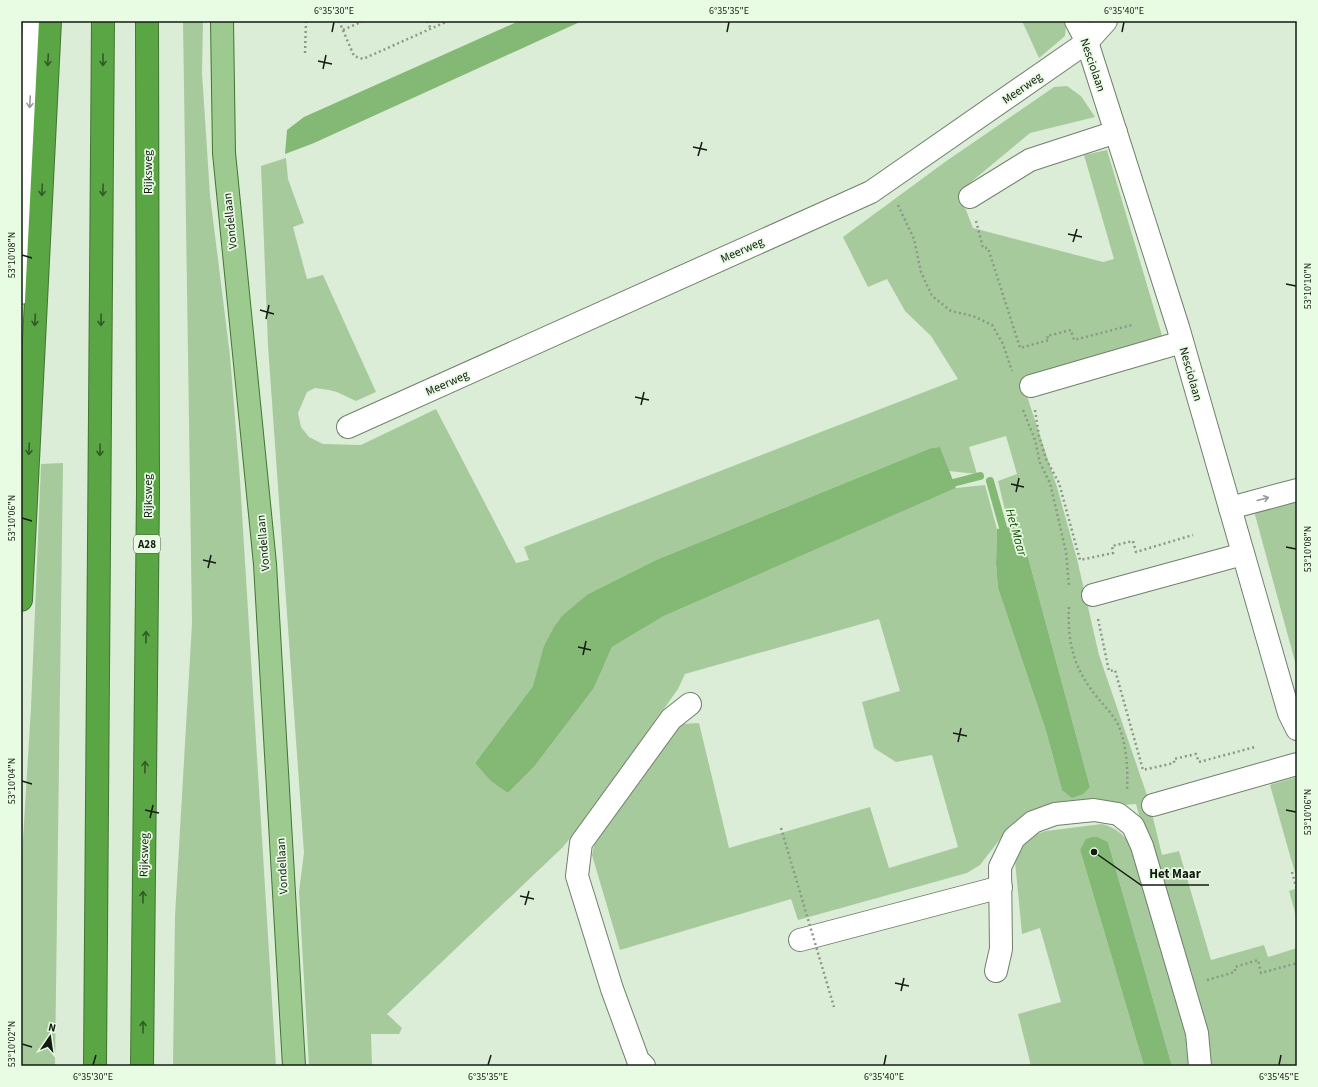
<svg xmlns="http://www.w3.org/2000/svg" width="1318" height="1087" font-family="'Source Sans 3',sans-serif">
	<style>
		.green { fill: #a7ca9d; fill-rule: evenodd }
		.water { fill: #83b875 }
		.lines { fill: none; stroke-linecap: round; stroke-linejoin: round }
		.stream { stroke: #83b875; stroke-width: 8 }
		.minor-casing { stroke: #70816c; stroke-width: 24 }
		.major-casing { stroke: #427533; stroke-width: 24 }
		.highway-casing { stroke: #427533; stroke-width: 24 }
		.path { stroke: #8b9887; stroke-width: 2.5; stroke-dasharray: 2 3; stroke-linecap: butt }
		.minor { stroke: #fff; stroke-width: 22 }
		.major { stroke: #9cca8f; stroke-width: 22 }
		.highway { stroke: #5aa644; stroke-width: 22 }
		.path-bridge { stroke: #8b9887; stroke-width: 2.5; stroke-dasharray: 2 3; stroke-linecap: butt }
		.oneway { stroke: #345a29 }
		.oneway2 { stroke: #969895 }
		.ticks { fill: none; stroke: #151b13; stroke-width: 1.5 }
		.labels { text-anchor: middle; stroke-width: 3.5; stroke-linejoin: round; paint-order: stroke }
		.shield { fill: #e8fbe3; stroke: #545e51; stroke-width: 1 }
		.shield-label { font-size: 11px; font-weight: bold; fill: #151b13 }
		.street-label { font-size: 12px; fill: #151b13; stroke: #e8fbe3 }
		.water-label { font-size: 13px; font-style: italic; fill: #164902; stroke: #e8fbe3 }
		.leader { fill: none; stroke: #151b13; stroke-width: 1.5 }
		.callout-dot { fill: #151b13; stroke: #e8fbe3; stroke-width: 1.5 }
		.callout-label { font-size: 13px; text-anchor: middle; font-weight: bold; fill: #151b13; stroke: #e8fbe3; stroke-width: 3.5; stroke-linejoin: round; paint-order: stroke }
		.neatline { fill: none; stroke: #151b13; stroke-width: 1.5 }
		.ticks-label { font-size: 10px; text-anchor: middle; fill: #151b13 }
	</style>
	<rect width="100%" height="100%" fill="#dbedd6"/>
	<g class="green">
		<path d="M183,21H203L202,73L210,195L230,356L240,480L276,1066H173L175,916L192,623Z"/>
		<path d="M1022,21H1065L1066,26L1065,36L1039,58Z"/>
		<path d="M1067,86L1081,96L1095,117L1030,133L959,192L973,228L1103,262L1114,259L1084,155L1107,150L1163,339L1025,390L1057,487L1077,559L1099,655L1149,801L1162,855L1179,851L1211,960L1264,945L1268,957L1297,948V1066H1208L1136,804L1038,810L1011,825L980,865L967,873L798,920L791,899L620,950L592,855L596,836L668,732L683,724L699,723L729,848L870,807L889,868L958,847L932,755L896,762L874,748L862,702L900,691L879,619L685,674L678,689L581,825L562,848L387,1014L402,1028L399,1034H371L372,1066H309L299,892L304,853L268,346L261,166L286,158L288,179L304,223L293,227L307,279L323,275L376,392L356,401L337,392L329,390L315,388L307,392L298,413L301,427L309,437L323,444L361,445L436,409L516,563L529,560L524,547L958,379L931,336L905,311L887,279L868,287L843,237L945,162L1054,87ZM1006,436L1017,474L998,481L1009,527L1028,557L1090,787L1062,790L1046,731L998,588L996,564L997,529L985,485L956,488L664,616L612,647L594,688L534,767L508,793L475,763L533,686L588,594L656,560L931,448L940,447L949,471L977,474L969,447Z"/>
		<path d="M63,463L55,1066H21V872L31,708L41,464Z"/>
		<path d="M1297,500V669L1254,511Z"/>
		<path d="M1297,777V880L1270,785Z"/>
		<path d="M1102,824C1116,828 1123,834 1132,846L1188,1042L1191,1066H1172L1108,842L1098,837H1092L1080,850L1144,1066H1031L1018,1014L1061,1002L1040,928L1022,934L1015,861L1024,845L1033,835L1046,831Z"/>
		<path d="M1297,888V919L1289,891Z"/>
	</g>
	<g class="water">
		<path d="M519,21H582L314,143L285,154L287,130L304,117Z"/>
		<path d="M940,447L956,488L664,616L612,647L594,688L534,767L508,793L491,781L475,763L533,686L544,646L554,627L562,616L588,594L656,560L931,448Z"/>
		<path d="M1009,527L1028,557L1090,787L1083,794L1072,798L1062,790L1046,731L998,588L996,564L997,529Z"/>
		<path d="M1092,837H1098L1108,842L1172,1066H1144L1080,850L1086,839Z"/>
	</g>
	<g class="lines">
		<g class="stream">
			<path d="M990,481L1006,538"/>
			<path d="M953,483L980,476"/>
		</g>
		<g class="minor-casing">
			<g id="minor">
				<path d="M1076,21L1087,42L1178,327L1289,713L1297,729"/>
				<path d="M970,197L1030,160L1116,132"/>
				<path d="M21,293L34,21"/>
				<path d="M1031,386L1182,342"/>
				<path d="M348,427L871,192L1087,42L1106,21"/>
				<path d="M1230,508L1297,490"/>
				<path d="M1093,595L1243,554"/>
				<path d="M1153,805L1297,764"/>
				<path d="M800,940L1001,887"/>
				<path d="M996,971L1001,949L1000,867L1014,838L1033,822L1055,814L1094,810L1118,814L1133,826L1142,846L1197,1033L1200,1066"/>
				<path d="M644,1066L638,1060L612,989L577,876L581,843L671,719L690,704"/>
			</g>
		</g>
		<g class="major-casing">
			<path id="major" d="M222,21L224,153L265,564L294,1066"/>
		</g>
		<g class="highway-casing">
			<g id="highway">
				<path d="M21,600L50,21"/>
				<path d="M95,1066L103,21"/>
				<path d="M142,1066L148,492L147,21"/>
			</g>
		</g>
		<g class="path">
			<path d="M339,21L354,56L363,59L448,21"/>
			<path d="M427,21L431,29"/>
			<path d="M343,30L363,21"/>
			<path d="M305,53L306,21"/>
			<path d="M898,205L914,239L921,272L932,296L951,311L973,316L992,325L1003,344L1012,371"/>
			<path d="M976,221L983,248H988L1020,348L1049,340L1047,336L1071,330L1074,340L1132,325"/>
			<path d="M1023,410L1035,440L1040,463L1050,483L1066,552L1069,586"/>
			<path d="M1035,410L1039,436L1046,459L1059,483L1080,560L1113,553L1112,546L1133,541L1136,552L1193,535"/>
			<path d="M1069,607C1067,642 1074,669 1097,697C1105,707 1115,716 1120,729C1127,750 1128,769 1127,791"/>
			<path d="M1098,619L1109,671L1115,670L1143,770L1174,763V759L1196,754L1199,762L1255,747"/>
			<path d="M1292,872L1297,890"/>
			<path d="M1207,980L1235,972V967L1258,960L1261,973L1297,963"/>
		</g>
		<use href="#minor" class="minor"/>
		<use href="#major" class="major"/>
		<use href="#highway" class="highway"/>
		<path class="path-bridge" d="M781,828L834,1007"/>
	</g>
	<defs><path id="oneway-shaft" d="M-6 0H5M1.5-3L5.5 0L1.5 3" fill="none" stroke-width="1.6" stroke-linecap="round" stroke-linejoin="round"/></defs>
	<g class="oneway">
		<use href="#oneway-shaft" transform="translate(48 60) rotate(93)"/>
		<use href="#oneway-shaft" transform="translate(103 60) rotate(90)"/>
		<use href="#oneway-shaft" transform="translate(42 190) rotate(93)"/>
		<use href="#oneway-shaft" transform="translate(103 190) rotate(91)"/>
		<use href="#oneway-shaft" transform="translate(35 320) rotate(93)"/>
		<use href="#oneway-shaft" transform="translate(101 320) rotate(91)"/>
		<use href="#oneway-shaft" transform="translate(29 449) rotate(93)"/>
		<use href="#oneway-shaft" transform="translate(100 450) rotate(91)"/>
		<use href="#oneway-shaft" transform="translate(146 637) rotate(-89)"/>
		<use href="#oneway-shaft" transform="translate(145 767) rotate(-89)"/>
		<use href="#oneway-shaft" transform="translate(143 897) rotate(-90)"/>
		<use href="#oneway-shaft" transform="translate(143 1027) rotate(-90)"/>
	</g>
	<g class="oneway2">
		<use href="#oneway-shaft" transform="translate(30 102) rotate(93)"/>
		<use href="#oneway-shaft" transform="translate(1263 499) rotate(-15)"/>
	</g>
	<path class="ticks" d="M332,32L334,22M727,32L729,22M1122,32L1124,22M318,61L332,64M323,69L326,55M693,147L707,150M698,156L702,142M1068,234L1082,237M1073,242L1077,229M22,255L32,258M1286,284L1296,286M260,310L274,314M266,319L269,305M635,397L649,400M641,405L644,392M1011,484L1024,487M1016,492L1019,478M22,518L32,521M1286,547L1296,549M203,560L216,563M208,568L211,555M578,647L591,650M583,655L586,641M953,733L967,736M958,742L961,728M22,781L32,784M145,810L159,813M1286,810L1296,812M150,818L153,805M520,896L534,899M525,905L529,891M895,983L909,986M901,991L904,978M22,1044L32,1047M93,1065L96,1055M488,1065L491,1055M884,1065L886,1055M1279,1065L1281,1055"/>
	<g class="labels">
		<rect class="shield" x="134" y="535" width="26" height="18" rx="3"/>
		<g class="shield-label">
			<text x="147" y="548">A28</text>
		</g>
		<g class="street-label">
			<text transform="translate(1093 65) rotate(71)" y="4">Nesciolaan</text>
			<text transform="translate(1022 88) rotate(-35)" y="4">Meerweg</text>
			<text transform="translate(148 172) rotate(-90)" y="4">Rijksweg</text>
			<text transform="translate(230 221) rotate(-96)" y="4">Vondellaan</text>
			<text transform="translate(742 250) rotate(-24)" y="4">Meerweg</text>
			<text transform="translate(1191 374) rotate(74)" y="4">Nesciolaan</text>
			<text transform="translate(447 383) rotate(-24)" y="4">Meerweg</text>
			<text transform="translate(148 496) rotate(-90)" y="4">Rijksweg</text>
			<text transform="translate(263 543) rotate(-95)" y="4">Vondellaan</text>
			<text transform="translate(144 855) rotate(-89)" y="4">Rijksweg</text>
			<text transform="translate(282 866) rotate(-93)" y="4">Vondellaan</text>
		</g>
		<g class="water-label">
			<text transform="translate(1017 532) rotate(74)" y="5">Het Maar</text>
		</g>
	</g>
	<path class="leader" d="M1094 852L1141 885H1209"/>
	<circle class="callout-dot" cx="1094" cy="852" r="4"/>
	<g class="callout-label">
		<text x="1175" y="878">Het Maar</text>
	</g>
	<rect width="1318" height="1087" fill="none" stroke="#e8fbe3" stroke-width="44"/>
	<g transform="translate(50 1037) rotate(13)" stroke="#e8fbe3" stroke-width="3" paint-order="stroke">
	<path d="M0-3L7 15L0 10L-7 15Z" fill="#151b13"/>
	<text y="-6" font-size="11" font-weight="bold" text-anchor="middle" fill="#151b13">N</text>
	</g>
	<rect x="22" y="22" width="1274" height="1043" class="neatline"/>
	<g class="ticks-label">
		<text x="334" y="14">6°35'30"E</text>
		<text x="729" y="14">6°35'35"E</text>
		<text x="1124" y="14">6°35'40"E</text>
		<text transform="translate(11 255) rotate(-90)" y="4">53°10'08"N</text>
		<text transform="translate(1307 286) rotate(-90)" y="4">53°10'10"N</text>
		<text transform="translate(11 518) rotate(-90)" y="4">53°10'06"N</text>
		<text transform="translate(1307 549) rotate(-90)" y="4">53°10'08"N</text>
		<text transform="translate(11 781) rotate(-90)" y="4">53°10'04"N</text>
		<text transform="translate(1307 812) rotate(-90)" y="4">53°10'06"N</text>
		<text transform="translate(11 1044) rotate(-90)" y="4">53°10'02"N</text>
		<text x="93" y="1080">6°35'30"E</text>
		<text x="488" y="1080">6°35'35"E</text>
		<text x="884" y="1080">6°35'40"E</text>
		<text x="1279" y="1080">6°35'45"E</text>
	</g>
</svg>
